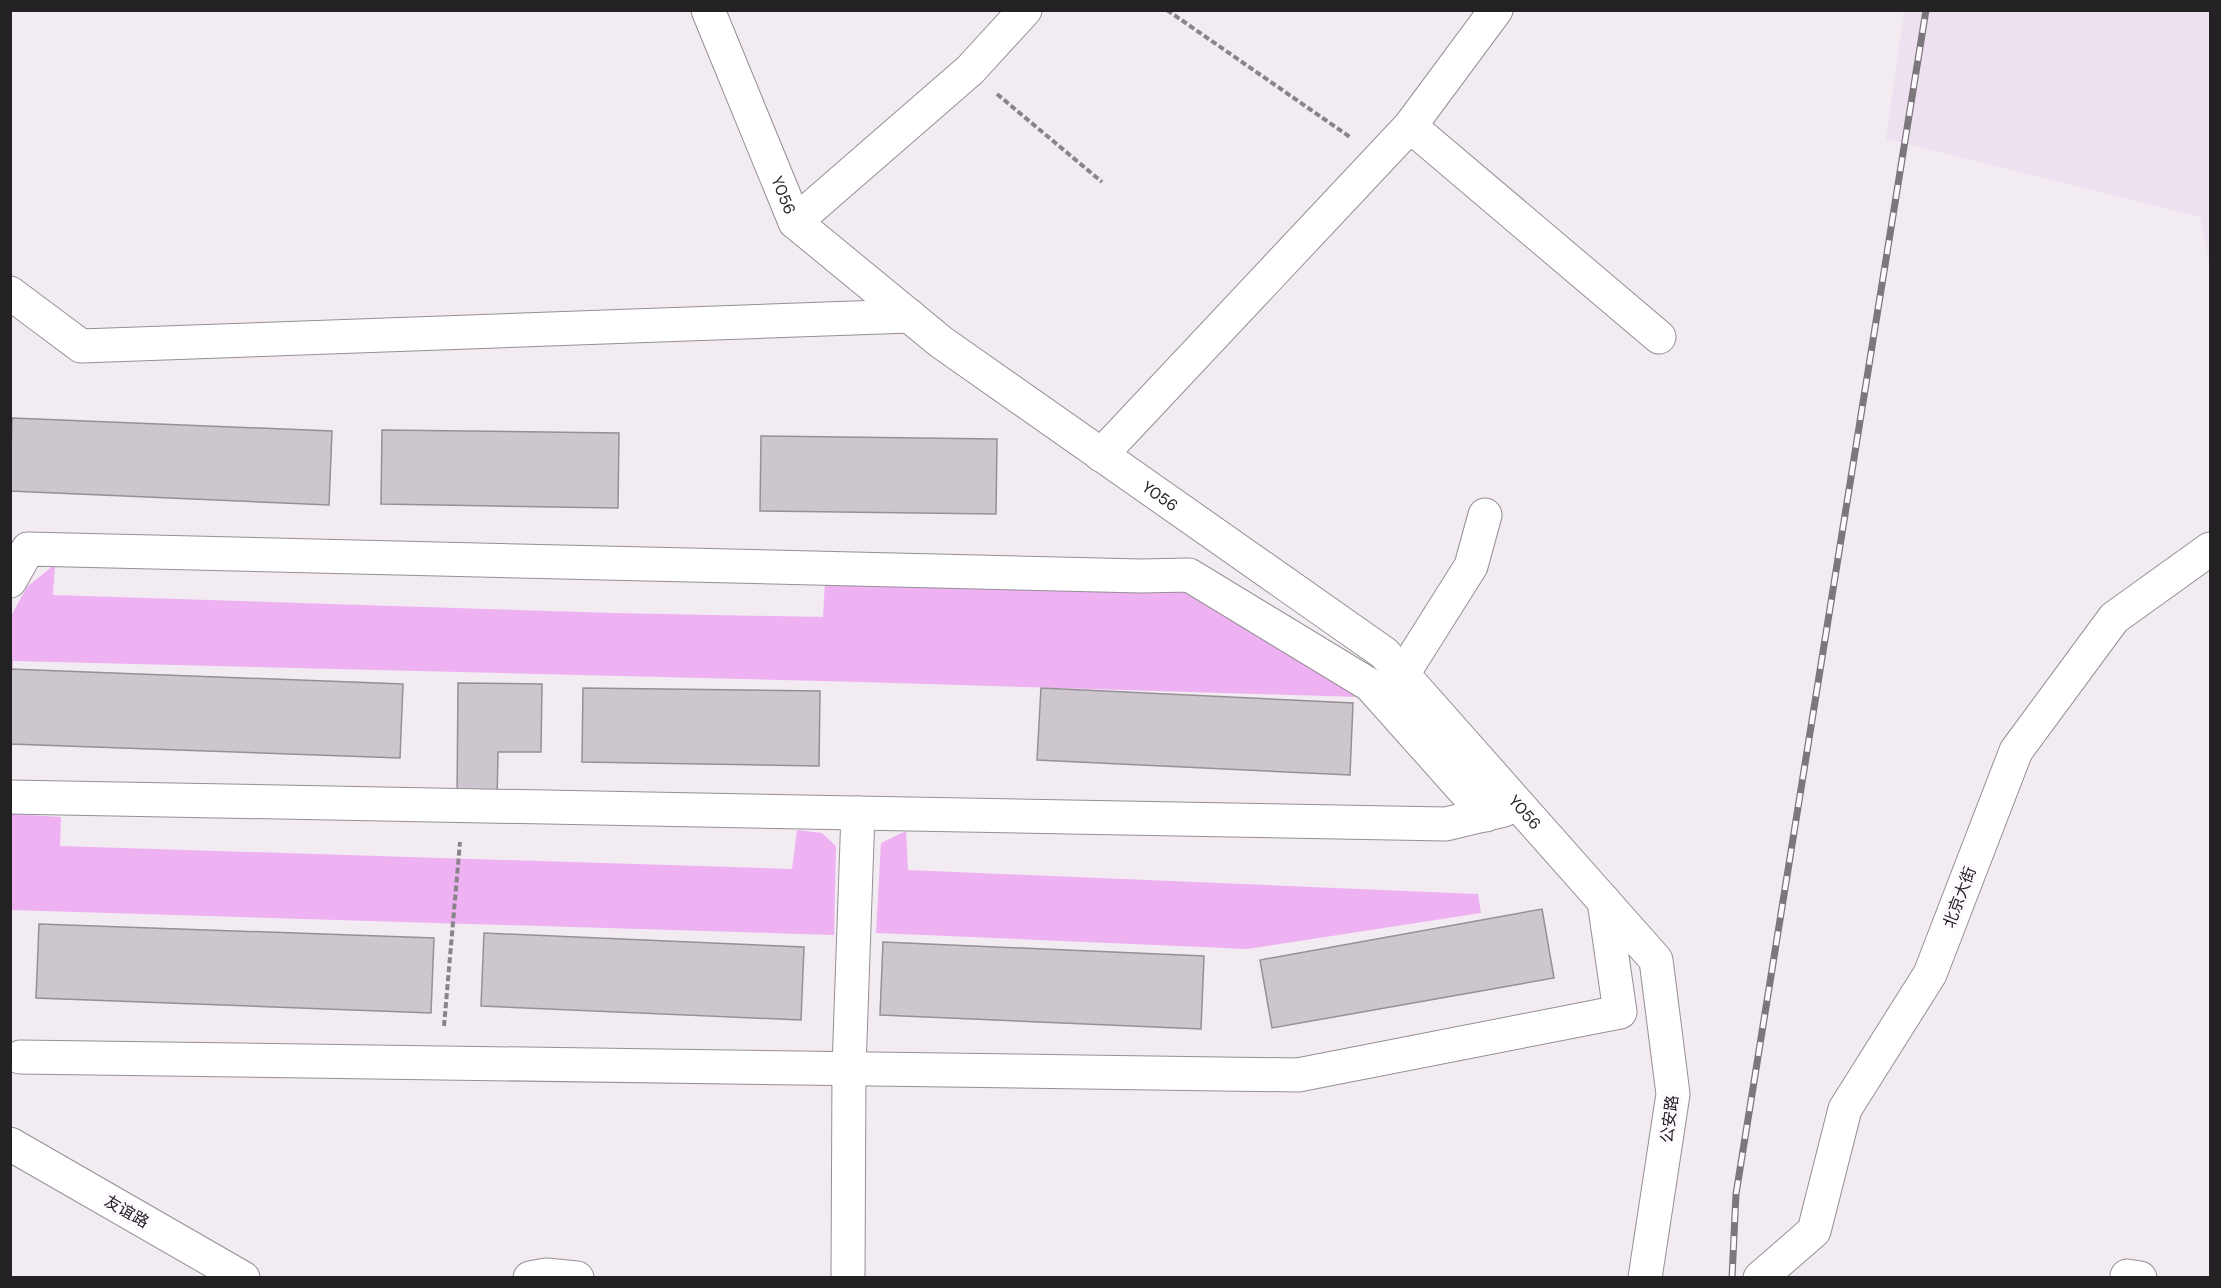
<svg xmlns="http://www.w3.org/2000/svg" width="2221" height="1288" font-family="'DM Sans','Noto Sans SC',sans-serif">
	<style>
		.built { fill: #eee1ef }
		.green { fill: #eeb2f2 }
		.building { fill: #cdc6ce; stroke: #968f96; stroke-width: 1.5 }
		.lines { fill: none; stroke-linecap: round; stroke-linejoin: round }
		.minor-casing { stroke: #968f96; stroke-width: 35 }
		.path { stroke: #898489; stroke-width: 4; stroke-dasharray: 6 3; stroke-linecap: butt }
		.minor { stroke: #fff; stroke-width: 33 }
		.rail-casing { stroke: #7c777c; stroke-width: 7 }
		.rail { stroke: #fef8ff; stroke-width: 4.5; stroke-dasharray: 14; stroke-linecap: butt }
		.labels { text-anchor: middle; stroke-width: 6; stroke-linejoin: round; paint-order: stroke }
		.street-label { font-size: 16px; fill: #232123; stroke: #fef8ff }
	</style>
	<rect width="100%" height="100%" fill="#f2ebf2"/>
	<path class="built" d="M1904,11H2210V267L2200,217L1886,139Z"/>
	<g class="green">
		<path d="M55,564L53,595L613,613L823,617L825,580L1187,588L1358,697L861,682L13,661L11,723V616L27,587Z"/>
		<path d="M10,814L61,817L60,846L792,869L797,830L822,833L836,846L834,935L11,910Z"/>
		<path d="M906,831L908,870L1478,894L1481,913L1247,949L876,933L881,843Z"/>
	</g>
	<g class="building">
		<path d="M12,418L332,431L329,505L10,491Z"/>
		<path d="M382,430L619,433L618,508L381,504Z"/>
		<path d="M761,436L997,439L996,514L760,511Z"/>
		<path d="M10,669L403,684L400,758L10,744Z"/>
		<path d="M458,683L542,684L541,752H498L497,800L457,799Z"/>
		<path d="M583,688L820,691L819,766L582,762Z"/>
		<path d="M1041,688L1353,703L1350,775L1037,760Z"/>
		<path d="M1542,909L1554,978L1272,1028L1260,960Z"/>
		<path d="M39,924L434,938L431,1013L36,998Z"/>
		<path d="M484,933L804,947L801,1020L481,1006Z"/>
		<path d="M883,942L1204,956L1201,1029L880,1015Z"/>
	</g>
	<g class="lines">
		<g class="minor-casing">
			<g id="minor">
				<path id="s1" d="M708,10L795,222L941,342L1384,653L1656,960L1673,1094L1645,1278"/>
				<path d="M1410,126L1659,337"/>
				<path d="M795,222L970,70L1025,10"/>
				<path d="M10,293L81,346L910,316"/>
				<path d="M1101,455L1410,126L1496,10"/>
				<path d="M10,581L28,549L1141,576L1189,575L1370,685L1486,815"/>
				<path d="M1403,674L1471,566L1485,515"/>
				<path d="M10,797L1446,824L1504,810"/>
				<path d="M20,1057L1298,1075L1620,1012L1604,901"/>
				<path d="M10,1144L243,1278"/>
				<path d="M2127,1276L2140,1278"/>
				<path d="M530,1278L546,1275L577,1278"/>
				<path d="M848,1278L849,1068L858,813"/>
				<path d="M1760,1278L1814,1231L1845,1109L1930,974L2016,751L2114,618L2210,549"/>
			</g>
		</g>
		<g class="path">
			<path d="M1167,10L1350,137"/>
			<path d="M997,94L1102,182"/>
			<path d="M444,1026L460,842"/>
		</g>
		<use href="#minor" class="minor"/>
		<g class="rail-casing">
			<path id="rail" d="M1732,1278L1736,1194L1926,10"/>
		</g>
		<use href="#rail" class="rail"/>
	</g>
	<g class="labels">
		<g class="street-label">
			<text dy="6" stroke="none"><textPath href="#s1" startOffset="200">Y056</textPath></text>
			<text dy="6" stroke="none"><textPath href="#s1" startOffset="686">Y056</textPath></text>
			<text dy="6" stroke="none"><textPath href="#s1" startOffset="1172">Y056</textPath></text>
			<text transform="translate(1959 897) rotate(-69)" y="6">北京大街</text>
			<text transform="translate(1669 1119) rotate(-83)" y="6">公安路</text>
			<text transform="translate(127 1211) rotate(30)" y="6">友谊路</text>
		</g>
	</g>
	<rect width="2221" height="1288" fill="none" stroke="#232123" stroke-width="24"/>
</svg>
